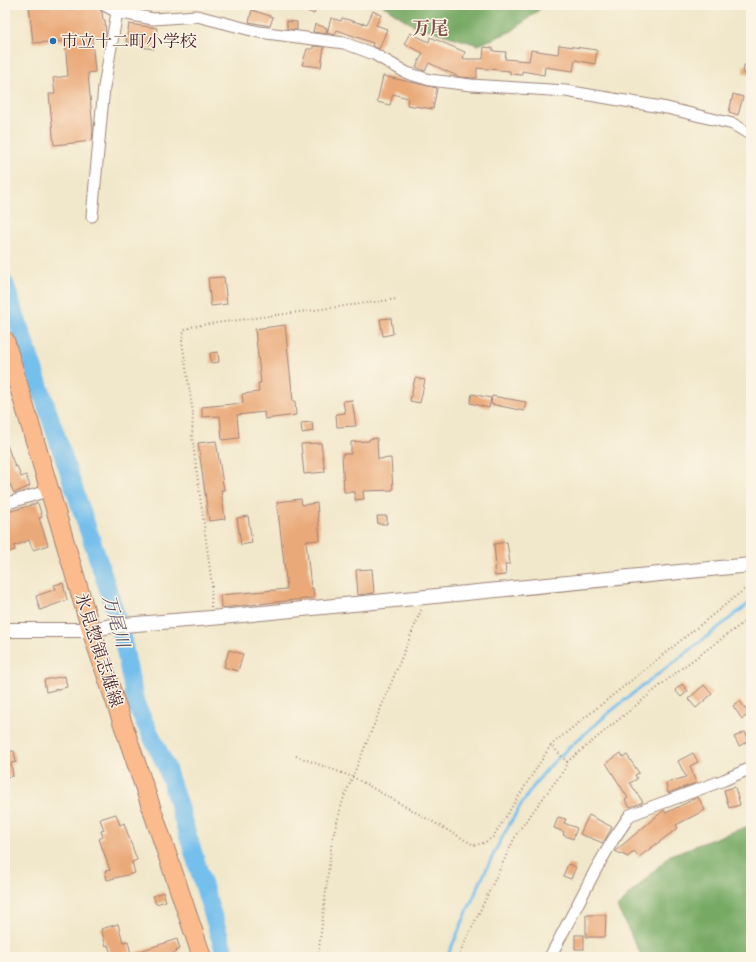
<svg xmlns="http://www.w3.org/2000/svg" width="756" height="962" font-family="'Sorts Mill Goudy','Noto Serif JP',serif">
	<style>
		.forest { fill: #76a964; stroke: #606448 }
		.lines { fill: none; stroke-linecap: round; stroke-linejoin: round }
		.stream { stroke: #74bfed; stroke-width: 3 }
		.river { stroke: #74bfed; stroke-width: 18 }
		.building { fill: #eaa978 }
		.minor-casing { stroke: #9e837a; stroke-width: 13 }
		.tertiary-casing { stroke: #9e837a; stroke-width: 16 }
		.primary-casing { stroke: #9e837a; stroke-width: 20 }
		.path { stroke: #9e837a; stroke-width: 2; stroke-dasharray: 1 3; stroke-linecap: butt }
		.minor { stroke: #fff; stroke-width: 11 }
		.tertiary { stroke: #fff; stroke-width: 14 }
		.primary { stroke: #fbbb8d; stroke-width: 18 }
		.poi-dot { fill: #1f6fb2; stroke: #fcf5e5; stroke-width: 1.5 }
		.labels { text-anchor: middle; stroke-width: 3; stroke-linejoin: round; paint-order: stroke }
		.poi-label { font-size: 17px; fill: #4a1f2b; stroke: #fcf5e5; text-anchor: start }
		.street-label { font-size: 17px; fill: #4a1f2b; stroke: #fcf5e5 }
		.neighbourhood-label { font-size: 18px; font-weight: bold; fill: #824f46; stroke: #fcf5e5 }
		.water-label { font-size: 18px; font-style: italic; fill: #574f65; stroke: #fcf5e5 }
	</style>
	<rect width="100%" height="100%" fill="#fcf5e5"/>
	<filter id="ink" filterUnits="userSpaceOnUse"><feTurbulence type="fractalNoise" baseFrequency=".025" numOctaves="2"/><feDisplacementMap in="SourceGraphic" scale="8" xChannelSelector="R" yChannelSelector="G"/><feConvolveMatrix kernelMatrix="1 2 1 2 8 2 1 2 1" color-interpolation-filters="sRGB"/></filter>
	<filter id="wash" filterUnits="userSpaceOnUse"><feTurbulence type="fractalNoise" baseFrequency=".012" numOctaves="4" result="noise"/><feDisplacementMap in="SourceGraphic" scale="16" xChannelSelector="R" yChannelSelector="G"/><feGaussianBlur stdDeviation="0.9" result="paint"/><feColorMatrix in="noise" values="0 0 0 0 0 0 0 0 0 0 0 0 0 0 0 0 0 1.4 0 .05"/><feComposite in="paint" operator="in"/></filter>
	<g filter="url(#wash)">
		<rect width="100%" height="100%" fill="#f1e7ca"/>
		<g class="forest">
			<path d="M382,5H545L512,31L478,45L413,25Z"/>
			<path d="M751,825V957H642L617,907L670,855Z"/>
		</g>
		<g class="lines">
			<path class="stream" d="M447,957C474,897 501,827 542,775C555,759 572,745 588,731C615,707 643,685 673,663C699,643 725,622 751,602"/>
			<path class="river" d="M5,284L101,568L120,627L136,705L166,766L226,957"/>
		</g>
		<g id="blocks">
			<g class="building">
				<path d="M29,5H76V9L97,7L102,12L103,20H105L106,37L92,38L95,72L88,73L93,130L92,141L54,145L49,94H55L53,78L68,76L65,41L33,43Z"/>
				<path d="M309,5H317L314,14L307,11Z"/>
				<path d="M252,10L273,17L270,26L249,22Z"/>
				<path d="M373,11L381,15L376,25L387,29L379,49L372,46L373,43L337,30L335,35L327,33L331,18L341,21L342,18L363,24V23L367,24Z"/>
				<path d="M287,21L297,22V30L287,29Z"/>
				<path d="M129,24L157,28L154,49L141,47V44L126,42Z"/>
				<path d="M315,24L327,28L326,34L313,32Z"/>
				<path d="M410,33L429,42L430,37L465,52L463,59H483L484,47L493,48V51L506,52L505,59L529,61L531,50L558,54L559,45L597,50L595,64L575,60L573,71L545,67L544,75L522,71V75L510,74V71L477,68V78H472L459,77L429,63L425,71L416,67L423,53L404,44Z"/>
				<path d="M313,46L324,47L321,67L302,65L307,49H313Z"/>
				<path d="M744,65L751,66V75L743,73Z"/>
				<path d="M383,76L437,88L433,109L407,105L408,98L393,94L390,105L377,102Z"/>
				<path d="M733,94L743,97L738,115L729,112Z"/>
				<path d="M224,277L227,304L211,306L208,278Z"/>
				<path d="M391,318L393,334L383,336L380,319Z"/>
				<path d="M285,325L293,401H295L296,415L265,419L264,412L237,415L239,438L222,440L220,416L202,417V407L243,403L242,394L259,392L258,383H261L255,329Z"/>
				<path d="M218,352L219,362L211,363L210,353Z"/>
				<path d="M415,378L425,380L420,403L410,401Z"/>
				<path d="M472,394L491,398L489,408L470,403Z"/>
				<path d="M492,396L526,402L524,411L491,404Z"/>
				<path d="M352,400L356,426L337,427L336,414L345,413L343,401Z"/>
				<path d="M312,422L313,431L302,433L301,423Z"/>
				<path d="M377,438L378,459L391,458L393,490L363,491L364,499L355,500V492H344L342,454H351V442L369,441V439Z"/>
				<path d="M216,441L224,490H221L225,519L209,521L198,443Z"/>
				<path d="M5,442H6L15,467L17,466L21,477L26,475L30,486L14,493L10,484L5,486Z"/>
				<path d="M321,443L325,472L304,474L301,444Z"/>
				<path d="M301,499L302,505L317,503L320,540L306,541L311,588H313L314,598L221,608L220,595L287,589L277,502Z"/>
				<path d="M38,503L42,517L39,518L48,545L33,550L29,540L14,546L15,550L5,553V513Z"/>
				<path d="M248,516L252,543L241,545L237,518Z"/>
				<path d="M377,516H387V524H378Z"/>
				<path d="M507,542L510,564H505L506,575L495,576L494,567H496L494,544Z"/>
				<path d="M372,569L374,593L358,595L356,570Z"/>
				<path d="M63,583L67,600L40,610L36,596L56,589L54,585Z"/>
				<path d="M229,650L243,654L238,671L224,667Z"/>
				<path d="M65,676L67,687L46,692L44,680Z"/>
				<path d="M682,684L688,691L681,697L675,690Z"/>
				<path d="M704,685L712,694L696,708L688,699Z"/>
				<path d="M740,701L749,714L742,719L733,706Z"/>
				<path d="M745,732L750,740L739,746L734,737Z"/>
				<path d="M14,751L16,762L11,763L13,776L5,777V752Z"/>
				<path d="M621,753L623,757L627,755L639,773L635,775L637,779L630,783L643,802L630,807L625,800L628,798L606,763Z"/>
				<path d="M693,753L698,762L690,766L696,783L668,793L666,783L686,777L678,761Z"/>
				<path d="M735,787L740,805L729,808L724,790Z"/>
				<path d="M698,797L705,810L676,825L678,828L639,857L634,851L628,857L615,851L664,810L666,813Z"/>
				<path d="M116,814L120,825L124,823L137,860L132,862L135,873L107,880L105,871L110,870L99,839L103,837L101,831L104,830L100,819Z"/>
				<path d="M589,815L612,827L603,843L580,834Z"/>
				<path d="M558,817L566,819L564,823L577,828L573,839L563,835L564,832L554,828Z"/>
				<path d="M568,864L576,867L571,879L563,876Z"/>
				<path d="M163,892L166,901L156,904L153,896Z"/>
				<path d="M586,915H606L605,937H586Z"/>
				<path d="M118,924L123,942L128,941L131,954L177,939L180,949L176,951L177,952L163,957H112L108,945L106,946L101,929Z"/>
				<rect x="575" y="935" width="9" height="14"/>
			</g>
		</g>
	</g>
	<g filter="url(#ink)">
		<use href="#blocks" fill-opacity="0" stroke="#9e837a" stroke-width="1"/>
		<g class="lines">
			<g class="minor-casing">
				<g id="minor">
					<path d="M104,5L117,12L153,19L197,16L259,32L344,43L374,54L407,73L430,80L471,85L566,91L667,108L733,124L751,135"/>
					<path d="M92,216L104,87L117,12"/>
					<path d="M5,504L50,490"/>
					<path d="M550,957L596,869L613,840L630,815L724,780L751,768"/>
				</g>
			</g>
			<g class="tertiary-casing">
				<path id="tertiary" d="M5,630H91L111,626L211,618L751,565"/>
			</g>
			<g class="primary-casing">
				<path id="primary" d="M5,340L91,630L202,957"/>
			</g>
			<g class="path">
				<path d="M211,607L212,585L192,436L193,413L182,341L184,330L194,326L397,299"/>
				<path d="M296,756L353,777L474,845L484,843L493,837L551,745L751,584"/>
				<path d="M567,762L678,671L751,617"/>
				<path d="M318,957L332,840L343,800L422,608"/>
				<path d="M458,957L517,833L564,770L567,762L551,745"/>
			</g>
			<use href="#minor" class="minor"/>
			<use href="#tertiary" class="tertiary"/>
			<use href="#primary" class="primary"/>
		</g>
	</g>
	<circle class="poi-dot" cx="53" cy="41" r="4"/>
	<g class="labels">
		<g class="poi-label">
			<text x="61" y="47">市立十二町小学校</text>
		</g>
		<g class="street-label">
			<text transform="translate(99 650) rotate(72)" y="6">氷見惣領志雄線</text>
		</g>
		<g class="neighbourhood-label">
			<text x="430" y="34">万尾</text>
		</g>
		<g class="water-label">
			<text transform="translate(116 621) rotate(74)" y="6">万尾川</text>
		</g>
	</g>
	<rect width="756" height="962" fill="none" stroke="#fcf5e5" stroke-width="20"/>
</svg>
